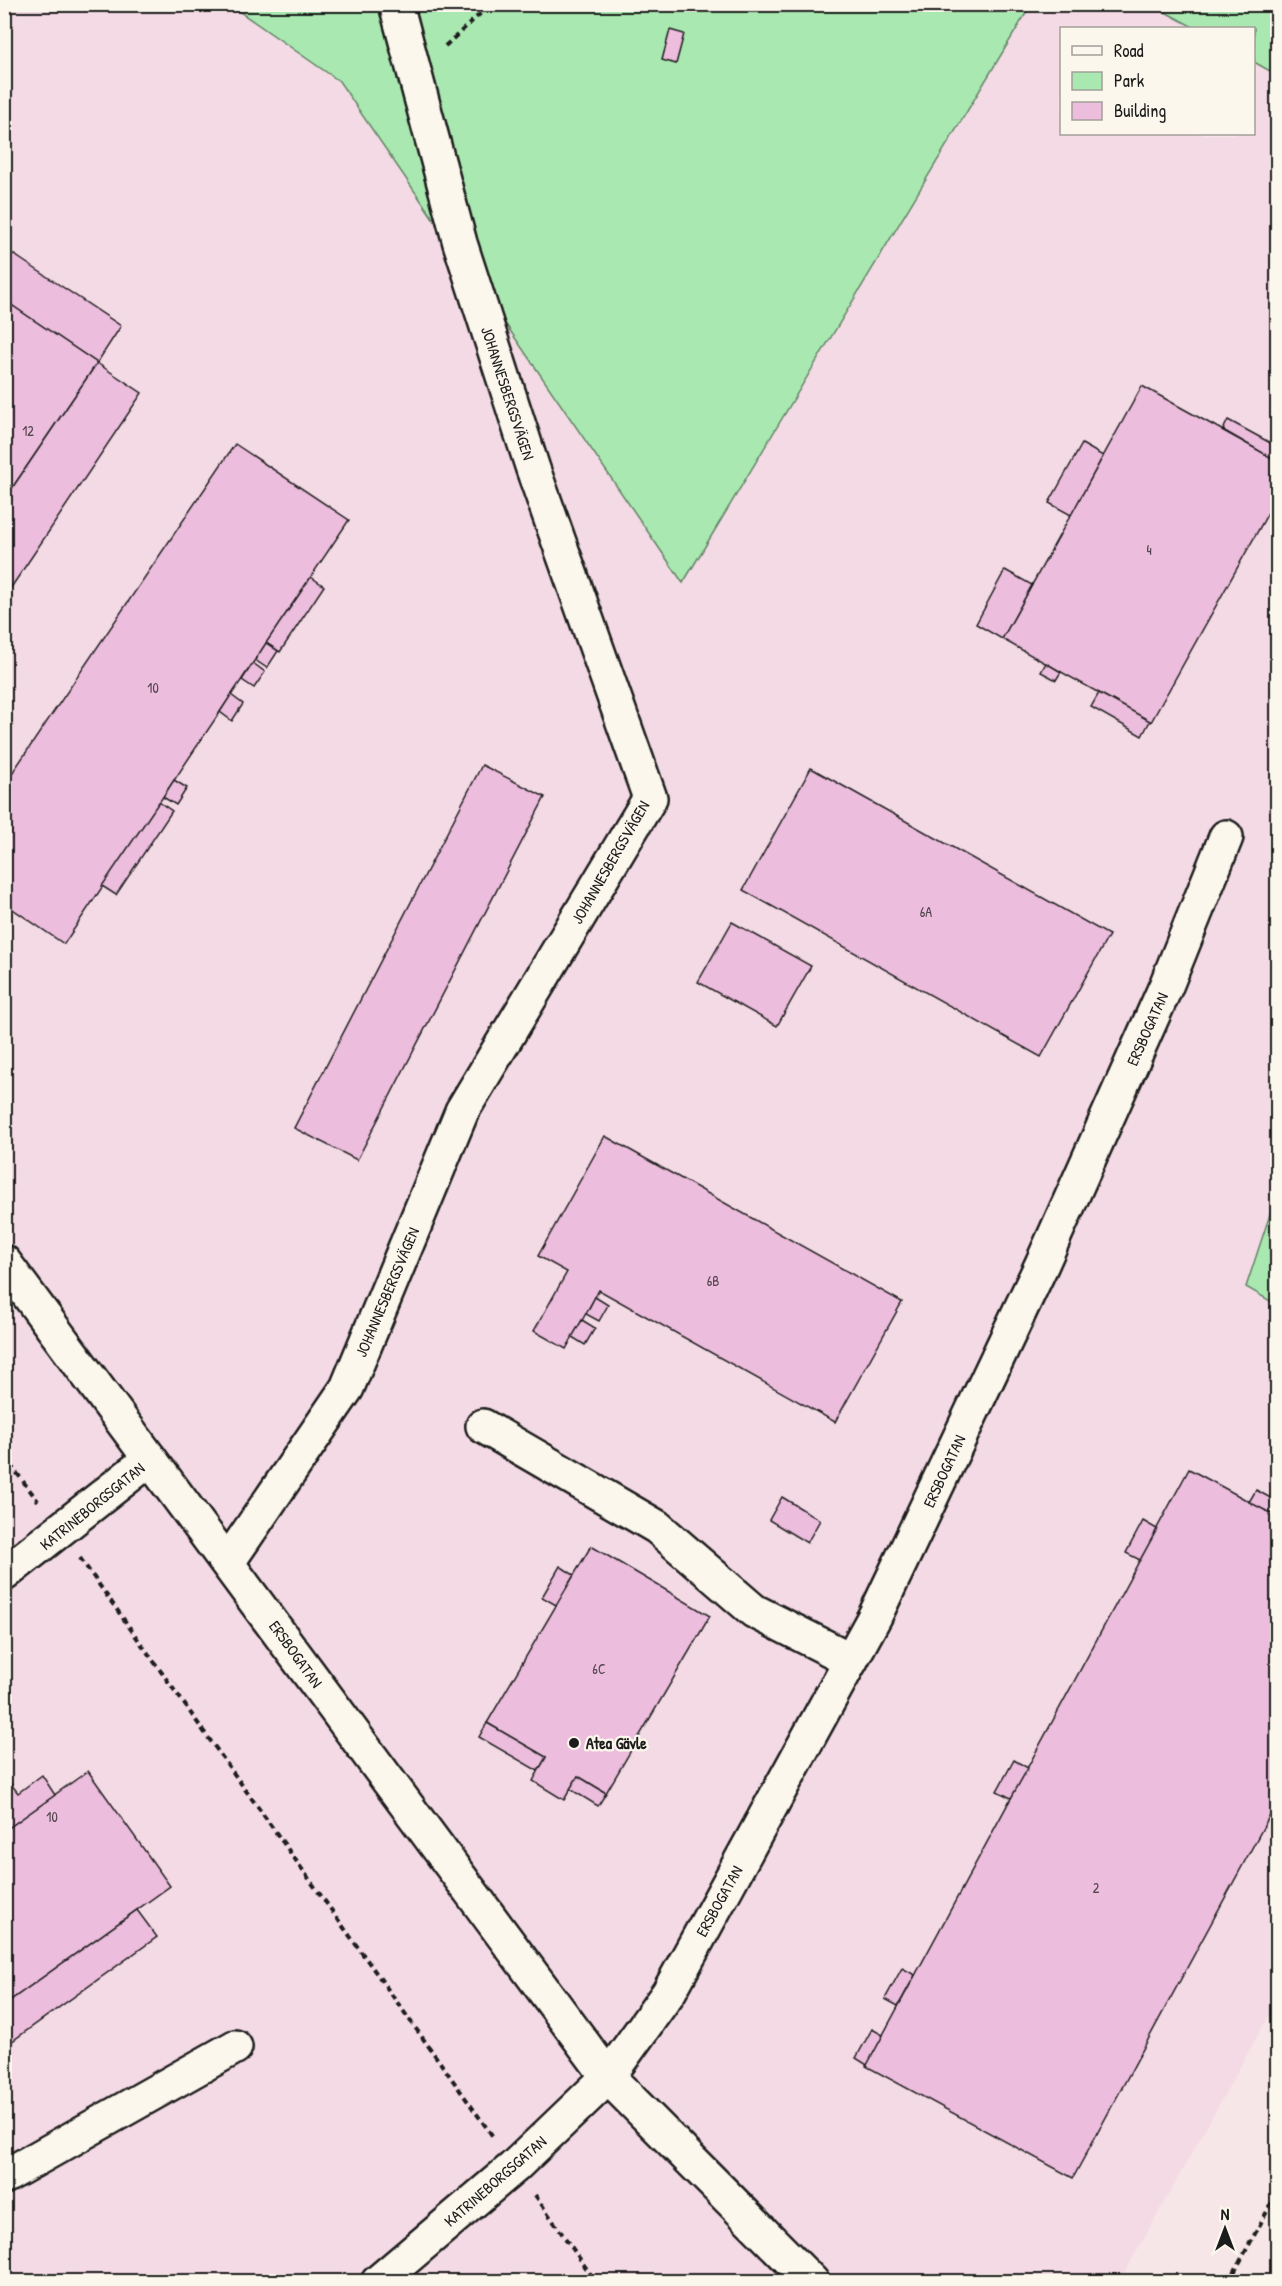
<svg xmlns="http://www.w3.org/2000/svg" width="1282" height="2286" font-family="'Patrick Hand',sans-serif">
	<style>
		.built { fill: #f4dae5 }
		.green { fill: #a9e9b1; stroke: #628266; stroke-width: 1.5 }
		.building { fill: #edbdde; stroke: #1c1c1c; stroke-width: 1.5 }
		.lines { fill: none; stroke-linecap: round; stroke-linejoin: round }
		.minor-casing { stroke: #1c1c1c; stroke-width: 38 }
		.path { stroke: #1c1c1c; stroke-width: 4; stroke-dasharray: 6 4.5; stroke-linecap: butt }
		.minor { stroke: #fbf7ec; stroke-width: 33 }
		.poi-dot { fill: #1c1c1c; stroke: #fbf7ec; stroke-width: 2 }
		.labels { text-anchor: middle; stroke-width: 4.5; stroke-linejoin: round; paint-order: stroke }
		.number-label { font-size: 14px; fill: #50444c }
		.street-label { font-size: 16px; fill: #1c1c1c; stroke: #fbf7ec }
		.poi-label { font-size: 16px; font-weight: bold; fill: #1c1c1c; stroke: #fbf7ec; text-anchor: start }
	</style>
	<rect width="100%" height="100%" fill="#f7e6e8"/>
	<filter id="ink" filterUnits="userSpaceOnUse"><feTurbulence type="fractalNoise" baseFrequency=".0167" numOctaves="2"/><feDisplacementMap in="SourceGraphic" scale="12" xChannelSelector="R" yChannelSelector="G"/><feConvolveMatrix kernelMatrix="1 2 1 2 8 2 1 2 1" color-interpolation-filters="sRGB"/></filter>
	<g filter="url(#ink)">
		<path class="built" d="M5,5H230L339,81L683,583L1031,5H1152L1195,28H1062V134H1254V62L1277,75L1278,1193L1246,1287L1278,1305L1277,2001L1120,2281L5,2282Z"/>
		<g class="green">
			<path d="M230,5H1031L683,583L339,81Z"/>
			<path d="M1152,5H1277V75L1254,62V28H1195Z"/>
			<path d="M1277,1193V1305L1246,1287Z"/>
		</g>
		<g class="building">
			<path d="M670,30L684,34L676,64L662,60Z"/>
			<path d="M4,248L121,326L97,363L4,300Z"/>
			<path d="M4,300L97,363L4,500Z"/>
			<path d="M97,363L142,393L4,598V500Z"/>
			<path d="M1142,386L1278,461V495L1151,722L1002,639Z"/>
			<path d="M1228,420L1278,447L1277,461L1223,430Z"/>
			<path d="M235,444L349,520L64,944L4,903V785Z"/>
			<path d="M1082,444L1103,456L1071,515L1049,503Z"/>
			<path d="M1005,570L1032,585L1002,639L976,624Z"/>
			<path d="M311,577L324,586L280,652L266,643Z"/>
			<path d="M266,643L278,651L267,668L255,660Z"/>
			<path d="M253,663L265,672L254,688L242,680Z"/>
			<path d="M1046,663L1061,672L1056,680L1041,672Z"/>
			<path d="M1099,693L1150,721L1142,736L1091,707Z"/>
			<path d="M231,695L243,704L232,721L220,712Z"/>
			<path d="M482,765L545,797L357,1160L294,1128Z"/>
			<path d="M811,768L1109,935L1041,1057L743,890Z"/>
			<path d="M174,780L187,788L176,805L163,797Z"/>
			<path d="M159,802L172,811L116,895L102,886Z"/>
			<path d="M732,922L811,966L777,1026L698,982Z"/>
			<path d="M605,1136L902,1302L835,1422L599,1290L566,1349L534,1331L567,1272L538,1256Z"/>
			<path d="M595,1297L608,1305L599,1321L586,1314Z"/>
			<path d="M582,1320L595,1328L585,1345L572,1337Z"/>
			<path d="M1189,1469L1278,1517V1800L1073,2178L866,2066Z"/>
			<path d="M1256,1490L1278,1502V1517L1249,1502Z"/>
			<path d="M782,1497L820,1520L807,1543L769,1520Z"/>
			<path d="M1143,1521L1157,1529L1140,1560L1126,1553Z"/>
			<path d="M591,1546L710,1616L606,1793L578,1776L564,1800L533,1781L546,1757L487,1723Z"/>
			<path d="M560,1566L574,1575L556,1605L542,1597Z"/>
			<path d="M487,1723L546,1757L538,1771L479,1737Z"/>
			<path d="M1014,1760L1028,1768L1011,1798L997,1791Z"/>
			<path d="M88,1771L170,1886L4,2005V1831Z"/>
			<path d="M4,1775L18,1793L42,1775L55,1795L4,1831Z"/>
			<path d="M578,1776L606,1793L598,1806L570,1789Z"/>
			<path d="M137,1910L157,1937L4,2047V2005Z"/>
			<path d="M902,1968L915,1975L898,2006L885,1999Z"/>
			<path d="M872,2029L883,2035L867,2065L856,2058Z"/>
		</g>
		<g class="lines">
			<g class="minor-casing">
				<g id="minor">
					<path d="M4,1262L608,2077L812,2282"/>
					<path d="M483,1426L657,1527L754,1611L851,1660"/>
					<path d="M228,1562L347,1388L462,1111L650,798L533,469L460,243L396,4"/>
					<path d="M4,1574L150,1459"/>
					<path d="M4,2177L235,2047"/>
					<path d="M378,2282L514,2167L608,2077L669,1992L875,1616L1042,1264L1166,986L1226,837"/>
				</g>
			</g>
			<g class="path">
				<path d="M445,46L491,4"/>
				<path d="M4,1456L38,1501"/>
				<path d="M80,1558L494,2138"/>
				<path d="M535,2195L596,2282"/>
				<path d="M1229,2282L1278,2191"/>
			</g>
			<use href="#minor" class="minor"/>
		</g>
	</g>
	<circle class="poi-dot" cx="574" cy="1743" r="6"/>
	<g class="labels">
		<g class="number-label">
			<text x="28" y="436">12</text>
			<text x="1149" y="555">4</text>
			<text x="153" y="693">10</text>
			<text x="926" y="917">6A</text>
			<text x="713" y="1286">6B</text>
			<text x="599" y="1674">6C</text>
			<text x="52" y="1822">10</text>
			<text x="1096" y="1893">2</text>
		</g>
		<g class="street-label">
			<text transform="translate(508 393) rotate(72)" y="6">JOHANNESBERGSVÄGEN</text>
			<text transform="translate(610 862) rotate(-60)" y="6">JOHANNESBERGSVÄGEN</text>
			<text transform="translate(1147 1029) rotate(-66)" y="6">ERSBOGATAN</text>
			<text transform="translate(387 1292) rotate(-67)" y="6">JOHANNESBERGSVÄGEN</text>
			<text transform="translate(944 1471) rotate(-65)" y="6">ERSBOGATAN</text>
			<text transform="translate(92 1506) rotate(-39)" y="6">KATRINEBORGSGATAN</text>
			<text transform="translate(296 1654) rotate(54)" y="6">ERSBOGATAN</text>
			<text transform="translate(719 1901) rotate(-61)" y="6">ERSBOGATAN</text>
			<text transform="translate(495 2181) rotate(-41)" y="6">KATRINEBORGSGATAN</text>
		</g>
		<g class="poi-label">
			<text x="586" y="1749">Atea Gävle</text>
		</g>
	</g>
	<rect width="1282" height="2286" fill="none" stroke="#fbf7ec" stroke-width="24"/>
	<rect x="12" y="12" width="1258" height="2262" fill="none" stroke="#1c1c1c" stroke-width="2" filter="url(#ink)"/>
	<rect x="1060" y="27" width="195" height="108" fill="#fbf7ec" stroke="#a29f99" stroke-width="1.5"/>
	<rect x="1072" y="46" width="30" height="9" fill="#fbf7ec" stroke="#a29f99" stroke-width="1.5"/>
	<text x="1114" y="57" font-size="18" fill="#1c1c1c">Road</text>
	<rect x="1072" y="72" width="30" height="18" fill="#a9e9b1" stroke="#a29f99" stroke-width="1.5"/>
	<text x="1114" y="87" font-size="18" fill="#1c1c1c">Park</text>
	<rect x="1072" y="102" width="30" height="18" fill="#edbdde" stroke="#a29f99" stroke-width="1.5"/>
	<text x="1114" y="117" font-size="18" fill="#1c1c1c">Building</text>
	<g transform="translate(1225 2229)" stroke="#fbf7ec" stroke-width="4.5" paint-order="stroke">
	<path d="M0-4.5L10 22L0 15L-10 22Z" fill="#1c1c1c"/>
	<text y="-9" font-size="16" font-weight="bold" text-anchor="middle" fill="#1c1c1c">N</text>
	</g>
</svg>
